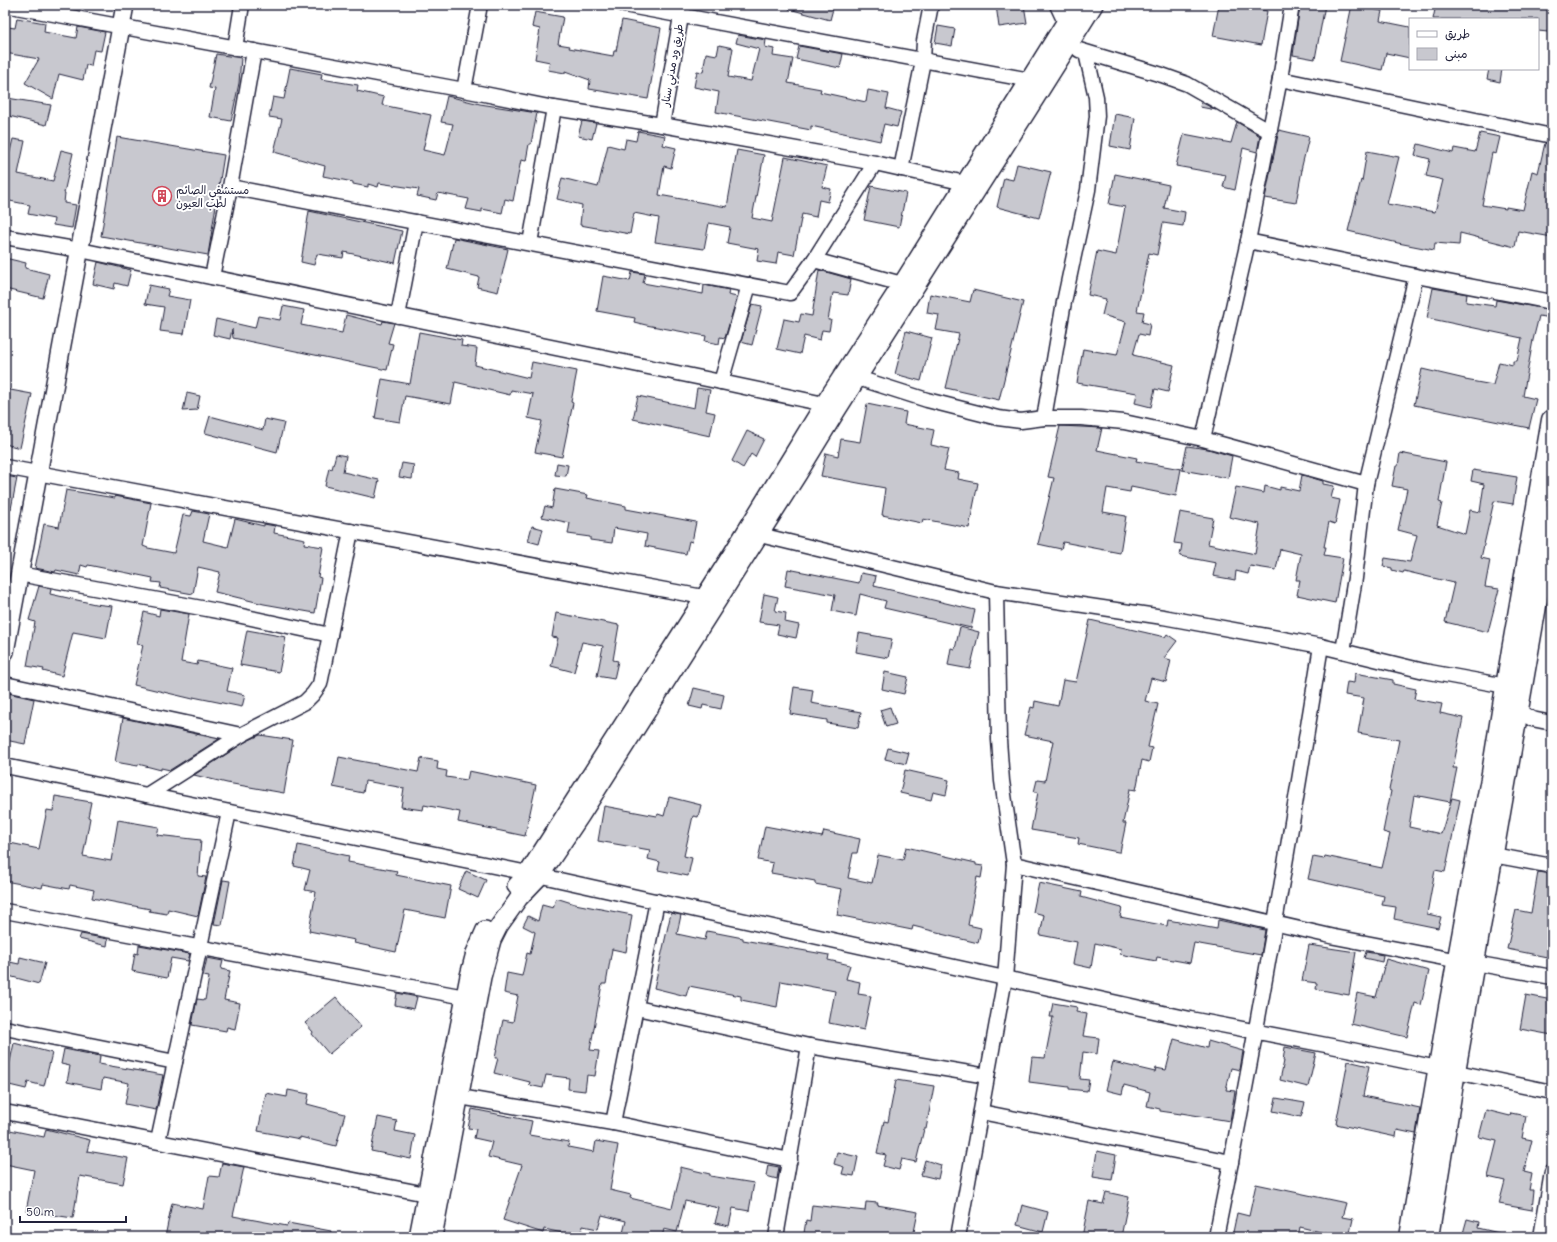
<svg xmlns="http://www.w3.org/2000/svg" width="1557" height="1242" font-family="Delius,'Playpen Sans Arabic',sans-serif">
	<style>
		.building { fill: #c8c8cf; stroke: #22223b }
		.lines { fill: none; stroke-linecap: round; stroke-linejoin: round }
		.minor-casing { stroke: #22223b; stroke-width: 17 }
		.tertiary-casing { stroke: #22223b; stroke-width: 20 }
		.secondary-casing { stroke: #22223b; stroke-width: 23 }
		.minor { stroke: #fff; stroke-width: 14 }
		.tertiary { stroke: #fff; stroke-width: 17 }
		.secondary { stroke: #fff; stroke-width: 20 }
		.labels { text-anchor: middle; stroke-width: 4; stroke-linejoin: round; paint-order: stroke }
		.street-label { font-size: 11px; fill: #22223b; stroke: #fff }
		.poi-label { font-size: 11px; fill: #22223b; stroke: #fff; text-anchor: start }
	</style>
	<rect width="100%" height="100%" fill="#fff"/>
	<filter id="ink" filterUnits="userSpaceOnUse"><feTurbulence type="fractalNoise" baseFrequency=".025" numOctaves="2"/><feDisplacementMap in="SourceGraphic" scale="8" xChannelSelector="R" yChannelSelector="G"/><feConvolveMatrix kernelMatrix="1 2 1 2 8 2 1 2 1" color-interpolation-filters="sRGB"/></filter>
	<g filter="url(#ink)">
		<g class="building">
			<path d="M790,5H834L830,20L789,9Z"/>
			<path d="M996,5H1024L1027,23L999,27Z"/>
			<path d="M1219,5H1236L1267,11L1261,45L1213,36Z"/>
			<path d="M1300,5H1325L1315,59L1293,55Z"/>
			<path d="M1352,5L1382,11L1380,21L1410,27V58L1386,53L1382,70L1340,61Z"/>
			<path d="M1436,5H1552V8L1548,32L1538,31V19H1433Z"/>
			<path d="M535,12L563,17L558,44L570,46L569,48L613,56L614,51H616L622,20L661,28L648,99L589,89L590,80L565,71V73L548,70L550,62L535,59L540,29L532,27Z"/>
			<path d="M17,18L45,23L44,32L76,38L78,27L105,32L101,51L94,50L91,66L86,65L83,80L59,74L53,99L25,83L39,59L5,53V42L8,27L15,28Z"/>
			<path d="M938,26L955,29L952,46L935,43Z"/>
			<path d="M738,35L766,40L765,47L774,49L773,56L793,59L788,83L821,89L820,92L866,102L868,90L889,94L886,108L901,112L897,127L884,124L880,141L811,126V130L716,112L719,92L694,87L697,71L703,72L706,53L717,55L719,45L733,48L728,77L751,81L759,49L736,43Z"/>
			<path d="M799,46L843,54L840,68L796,59Z"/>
			<path d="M216,54L241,58L239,83L231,121L210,117L215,89L209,88Z"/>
			<path d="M290,68L322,74L321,79L358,85L357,91L384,97L382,105L431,115L423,150L445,155L453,124L441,122L447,96L480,104L537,113L531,144H529L526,161L521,160L513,201L505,199L502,213L482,209V212L466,209L469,199L438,193L436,200L417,196L419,189L379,183L378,187L368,184V187L353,184V182L323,176L325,166L274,152L282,119L269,117L273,97L284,99Z"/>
			<path d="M1489,69H1502L1500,82L1487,79Z"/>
			<path d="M7,98L51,105L46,125L9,116V115L5,114Z"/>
			<path d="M1201,102L1216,110L1200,107Z"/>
			<path d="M1115,114L1135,118L1130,150L1110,146Z"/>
			<path d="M582,121L596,123L592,139L578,136Z"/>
			<path d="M1237,122L1260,136L1257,152L1243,148L1235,190L1223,187L1226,175L1176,166L1184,134L1231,143Z"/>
			<path d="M1279,130L1309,137L1301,170H1302L1296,203L1265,198Z"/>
			<path d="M638,131L665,136L663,145L676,148L671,168L664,166L659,195L727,207L737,150L764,155L752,218L772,222L785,157L827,166L822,187L831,189L828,202L819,200L816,217L802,214L794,255L778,252L776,264L757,261L759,249L727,243L730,227L709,223L704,249L655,242L659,218L634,213L630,234L580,225L582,205L557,199L562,178L598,187L608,145L624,149L626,139L636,141Z"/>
			<path d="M1480,133L1500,137L1496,154L1492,153L1482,205L1506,209V207L1523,210L1532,171L1538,173L1545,143L1552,144V237L1518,231L1515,247L1460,233L1459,245L1435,243L1434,250L1398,243L1348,231L1361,180L1362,181L1367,151L1399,157L1387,204L1435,212L1443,180L1426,176L1430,159L1415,155L1418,144L1453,153L1454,148L1475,152Z"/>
			<path d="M117,137L224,155L208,255L101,236Z"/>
			<path d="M13,139L25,141L18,174L53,181L61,150L73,153L64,193H65L64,203L76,205L72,228L53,225L54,219L28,214L30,205L5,200V172Z"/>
			<path d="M1017,164L1051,172L1039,218L997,207L1004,178L1013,180Z"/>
			<path d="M1115,174L1169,185L1164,208L1185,212L1183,226L1163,223L1157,255L1149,253L1137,311L1144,312L1142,322L1150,324L1148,336L1139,334L1133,355L1174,365L1168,392L1155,389L1151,407L1135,403L1137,393L1077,383L1083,349L1117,355L1126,322L1102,315L1106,299L1088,295L1097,251L1116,255L1125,207L1109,204Z"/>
			<path d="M871,186L906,193L899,227L864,220Z"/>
			<path d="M309,211L402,231L395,263L344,252L343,258L317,254L314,265L301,262Z"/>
			<path d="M454,238L508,249L498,292L477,287L479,277L447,269Z"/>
			<path d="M5,258L26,263L25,268L49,274L43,298L5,289Z"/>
			<path d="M98,262L131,270L127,286L115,283L114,289L93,284Z"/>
			<path d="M819,270L851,279L848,295L833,293L828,320H831L829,331L822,330L820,340L804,336L800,354L777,349L784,319L799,322L801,314L812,316Z"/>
			<path d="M632,272L645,274L643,283L703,294L704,285L729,290L728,295L737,297L725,338L720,337L719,344L705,341L706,336L646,325L634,322L635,318L597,311L603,276L630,281Z"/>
			<path d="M149,285L169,289L167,296L190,300L184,334L160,331L164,307L145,304Z"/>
			<path d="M1433,288L1467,294L1466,302L1495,306L1496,300L1552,310V318L1539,316L1533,340L1523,396L1536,399L1529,428L1414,405L1422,369L1465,379V380L1493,385L1499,362L1513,365V361H1517L1522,338L1427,318Z"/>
			<path d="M973,290L1023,302L999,400L946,388L959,334L936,330L939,315L927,313L930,294L970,302Z"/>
			<path d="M752,304L762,306L752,345L741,342Z"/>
			<path d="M283,306L304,310L301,325L342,333L346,315L382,324L383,321L394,323L388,343L393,344L387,370L233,338L232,329L230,339L213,335L216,319L255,328L258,316L280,320Z"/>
			<path d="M906,331L932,338L921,381L895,374Z"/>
			<path d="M419,332L462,340L461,346L477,348L475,365L529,378L532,362L577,371L571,402L573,403L562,457L535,452L542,421L528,418L533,394L511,390L510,395L455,382L451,404L405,396L400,422L375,418L382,379L410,384Z"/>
			<path d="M697,388L710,390L706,411L715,413L710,436L633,419L638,396L694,408Z"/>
			<path d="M5,389L32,394L20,448L5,444Z"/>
			<path d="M187,393L200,396L197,410L183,411Z"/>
			<path d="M867,404L906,412L904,424L934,430L931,445L949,449L944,470L959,473L958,479L978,483L969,528L923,519L922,523L882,515L885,496H884L885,488L821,476L826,453L838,456L841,439L860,442Z"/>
			<path d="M210,416L263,430L265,419L284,423L277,452L205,433Z"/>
			<path d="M1060,426L1102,428L1097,450L1137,458L1136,461L1181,469L1176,496L1131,487L1130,492L1107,488L1103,512L1126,516L1120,553L1063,542L1061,549L1038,544L1054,478L1048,477Z"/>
			<path d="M747,431L764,439L755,457L751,454L743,468L732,461Z"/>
			<path d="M1187,446L1208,449L1232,456L1228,478L1182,470Z"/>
			<path d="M1400,453L1446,462L1439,502L1442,503L1437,525L1465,534L1470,510L1480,512L1484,484L1471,481L1473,470L1517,477L1513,504L1494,501L1481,558L1490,560L1485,587L1499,589L1488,632L1445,622L1454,583L1404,571L1403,573L1392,570V568L1383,566L1385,558L1410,562L1417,535L1398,530L1407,489L1392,486L1396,466H1398Z"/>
			<path d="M336,454L346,456L343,472L379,480L375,498L325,486L329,468L332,469Z"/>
			<path d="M402,463L414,465L412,479L399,477Z"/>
			<path d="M557,463L568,465L566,476L555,475Z"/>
			<path d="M1302,475L1323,481V484L1334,486L1331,498L1340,500L1335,524L1329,522L1324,547H1326L1324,555L1343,558L1335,603L1297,595L1300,580H1296L1301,554L1280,549L1276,570L1250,566L1248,574L1236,571L1235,580L1213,576L1216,563L1180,556L1182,544L1174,543L1180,512L1213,518L1208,544L1255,554L1260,524L1229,517L1236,487L1264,493L1265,486L1280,490V487L1299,491Z"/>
			<path d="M5,476L17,478L11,509H5Z"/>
			<path d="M555,489L588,495L587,498L626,506V509L696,522L692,542L689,541L686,554L645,546L647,534L614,528L612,543L590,540V537L568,534L570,523L542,517L545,506L552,508Z"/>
			<path d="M66,490L115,498V496L151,503L143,546L148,548L174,553L183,515L191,516L193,511L209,514L203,541L228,547L235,519L264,526V524L275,526L274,533L305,539L304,544L323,547L318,577L321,578L315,613L264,604L215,592L220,572L198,567L193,594L160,588L161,583L152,582L153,578L88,565L87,567L81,565L79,575L56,570L55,572L35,568L44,524L59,527Z"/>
			<path d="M532,526L543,529L539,544L528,541Z"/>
			<path d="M788,569L859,583L861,573L876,576L874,586L975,610L971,628L884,608L886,601L860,594L856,616L832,611L835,595L785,586Z"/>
			<path d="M39,586L51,589L50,594L95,604L112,606L106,638L73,632L62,676L43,671L44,669L27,666L35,622L29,620Z"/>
			<path d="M764,594L778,597L775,611L786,613L785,622L799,625L796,638L777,634L779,625L759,622Z"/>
			<path d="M160,609L189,614L181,662L197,665L198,661L232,668L227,691L245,695L242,707L193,697V699L134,685L143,645L137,644L144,612L159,616Z"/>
			<path d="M556,613L619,625L613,660L618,661L614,679L597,676L603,646L582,642L574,672L551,666L558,638L552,637Z"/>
			<path d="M1090,620L1165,637L1167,634L1177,641L1164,658L1171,660L1166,682L1151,678L1145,701L1158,704L1148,747L1152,748L1149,762L1142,760L1136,790L1130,789L1123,823H1126L1120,852H1118L1078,844L1079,838L1031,830L1038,792H1034L1037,780L1045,781L1053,741L1024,735L1031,707L1034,708L1035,701L1058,706L1063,680L1076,682Z"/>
			<path d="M960,627L979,632L970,669L948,665L951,648L955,649Z"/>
			<path d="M247,630L286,637L279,672L240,665Z"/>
			<path d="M859,633L892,639L888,658L856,652Z"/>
			<path d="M885,672L908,677L904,694L882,689Z"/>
			<path d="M1355,673L1393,680V684L1416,689L1414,699L1442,704L1440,713L1463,718L1453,768H1457L1450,802L1414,795L1409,827L1441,834L1452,798L1460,800L1445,872L1435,870L1427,914L1441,917L1438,928L1394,919L1396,907L1382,905L1384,896L1308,879L1313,857L1324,859L1325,856L1382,868L1390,834L1383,832L1391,791L1389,790L1399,740L1358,733L1364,698L1345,695L1347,682L1354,683Z"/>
			<path d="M794,687L813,690L811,703L861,712L858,728L827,723V720L790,714Z"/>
			<path d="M694,688L724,695L721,709L703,705L702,709L689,706Z"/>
			<path d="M8,693L34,699L25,744L5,740V707Z"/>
			<path d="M890,707L896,724L886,727L880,710Z"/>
			<path d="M123,718L219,739L170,770L161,768V770L138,764V766L115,762Z"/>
			<path d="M260,735L293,740L284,793L227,783L194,775L245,742Z"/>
			<path d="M888,748L909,753L906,764L885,759Z"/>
			<path d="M339,757L418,772L421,758L438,761L437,769L447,771L446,777L467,780L469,771L536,785L525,836L458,822L460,812L424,805L423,810L401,807L404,788L365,781L363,793L333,787Z"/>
			<path d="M905,770L949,780L946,795L933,792L931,800L900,793Z"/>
			<path d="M55,796L91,802L88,817L90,818L83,856L111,861L118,820L159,827L157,835L201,840L198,876L206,877L198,916L168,909L167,914L149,911L150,909L92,898L94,890L70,885L69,889L43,884L42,888L5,881V842L39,849L47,810L53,811Z"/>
			<path d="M669,797L701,805L698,817L693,816L684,856L692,858L688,876L658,870L660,862L648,859L650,850L598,841L604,806L657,816L658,814L664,816Z"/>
			<path d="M765,826L822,837L824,831L860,839L857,853H853L848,878L872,883L878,855L903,860L906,847L976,863V865L983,866L981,878L977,877L968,925L981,928L978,943L941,934V933L913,926L912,930L837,915L842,889L815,884V881L771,873L773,863L758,860Z"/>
			<path d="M298,845L349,856L348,862L397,871L396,875L451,886L445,918L405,910L396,952L354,943L355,940L309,931L316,892L305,890L310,870L294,866Z"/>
			<path d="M466,871L486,880L478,898L458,889Z"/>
			<path d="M1538,872L1552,874V958L1507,949L1516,910L1531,913Z"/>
			<path d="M223,880L230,881L222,925L214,924Z"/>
			<path d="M1039,883L1082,892L1081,897L1122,908L1120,917L1167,926L1168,920L1217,929L1218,920L1265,930L1261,955L1194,943L1190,963L1157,957L1156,961L1120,954L1121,949L1095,943L1091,968L1073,964L1077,942L1040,935L1044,915L1033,912Z"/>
			<path d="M556,898L575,904L632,915L626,952L612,949L606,984H602L590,1050L599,1051L595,1076L587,1075L585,1091L568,1089L569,1078L546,1075L543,1088L529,1085L530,1082L494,1073L498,1058H495L503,1020L513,1022L518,996L504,993L507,973L522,976L527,953L530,954L535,932L523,926L528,916L538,921L542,905L553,908Z"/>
			<path d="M671,913L681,915L677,934L705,940L707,931L743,938V940L829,955L828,960L850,965L846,979L860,982L858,994L871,996L864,1030L829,1023L835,991L781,981L777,1007L741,1000V996L689,986L686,996L654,988Z"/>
			<path d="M81,934L108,939L107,946L79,939Z"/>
			<path d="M139,945L190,954L188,961L171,958L167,978L132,971L135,953L138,954Z"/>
			<path d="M1309,945L1356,952L1349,995L1316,989L1317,983L1302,981Z"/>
			<path d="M1366,952L1383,955L1382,962L1364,958Z"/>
			<path d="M20,957L45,963L39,984L5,975V961L19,964Z"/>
			<path d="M207,958L223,961L221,969L230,971L224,1000L240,1003L235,1029L227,1027L226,1031L192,1025L197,999L205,1000L209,977L203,976Z"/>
			<path d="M1386,959L1429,971L1421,1005L1415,1003L1407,1037L1351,1024L1357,993L1376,997Z"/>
			<path d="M397,993L417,997L414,1009L395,1005Z"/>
			<path d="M1526,995L1552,1000V1035L1520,1029Z"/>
			<path d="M336,997L361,1027L329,1054L312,1034L313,1032L305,1023Z"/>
			<path d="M1053,1003L1077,1007L1076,1012L1087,1014L1083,1036L1099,1038L1097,1054L1083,1052L1080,1079L1089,1080L1087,1091L1069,1089V1087L1029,1082L1032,1057L1045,1058L1053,1017H1050Z"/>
			<path d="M1174,1039L1207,1048L1208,1041L1243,1051L1240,1070L1231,1068L1226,1090L1235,1091L1230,1121L1181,1113V1114L1160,1111V1109L1147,1106L1150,1092L1124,1085L1122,1094L1106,1090L1113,1062L1155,1072L1156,1068L1166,1070Z"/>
			<path d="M14,1043L52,1053L44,1086L28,1082L26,1089L5,1084Z"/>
			<path d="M1285,1047L1316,1053L1308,1087L1280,1080L1284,1061H1283Z"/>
			<path d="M64,1049L100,1056L99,1064L163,1075L156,1110L125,1104L129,1083L103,1078L101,1089L67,1082L70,1066L61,1064Z"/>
			<path d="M1348,1061L1369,1066L1363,1096L1420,1108L1416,1134L1397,1130L1396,1137L1336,1124Z"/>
			<path d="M896,1080L934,1086L926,1129H924L916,1162L902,1159L899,1170L883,1166L886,1155L877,1153L884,1121L888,1122Z"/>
			<path d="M288,1090L309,1094L307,1104L345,1114L336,1146L300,1137V1139L258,1131L266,1093L287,1097Z"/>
			<path d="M1276,1098L1305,1103L1301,1117L1273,1111Z"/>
			<path d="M472,1109L532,1121L529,1135L569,1142L568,1147L594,1152L596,1141L618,1145L610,1190L631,1195L630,1198L672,1208L680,1175V1167L710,1174V1176L754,1183L749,1211L733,1208L729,1226L715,1223L719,1208L685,1201L677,1232L664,1229L662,1237H622L626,1221L602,1215L598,1229L583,1226L581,1237L544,1229L543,1233L503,1220L522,1165L488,1157L492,1142L474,1138L476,1129L468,1128Z"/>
			<path d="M1486,1110L1510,1116L1511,1113L1526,1116L1522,1138L1532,1140L1524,1172L1532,1174L1529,1190H1534L1532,1210L1499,1204L1505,1181L1488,1177L1497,1141L1479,1137Z"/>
			<path d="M378,1117L397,1121L395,1131L415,1135L411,1159L371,1151Z"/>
			<path d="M5,1129L44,1137L46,1129L90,1140L87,1151L128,1158L123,1184L80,1176L73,1218L26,1211L34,1170L5,1164Z"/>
			<path d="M1097,1151L1116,1155L1112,1180L1093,1177Z"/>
			<path d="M837,1152L858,1157L854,1176L842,1174L844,1167L834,1164Z"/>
			<path d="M925,1160L941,1165L938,1179L921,1175Z"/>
			<path d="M222,1163L244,1167L233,1216L287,1226L288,1223L331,1231L330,1237H165L172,1203L203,1209L209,1176L219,1177Z"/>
			<path d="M768,1165L779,1167L777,1179L766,1176Z"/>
			<path d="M1256,1184L1346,1203L1342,1217L1353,1219L1349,1237H1341L1300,1227L1298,1237H1232L1237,1213L1249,1216Z"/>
			<path d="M1106,1192L1129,1197L1121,1237H1082L1089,1201L1103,1204Z"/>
			<path d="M866,1202L878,1203L877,1205L918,1212L913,1237H840L804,1233L806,1220L810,1221L812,1205L865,1211Z"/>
			<path d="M1022,1205L1048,1212L1043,1232L1017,1225Z"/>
			<path d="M1467,1219L1479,1222L1478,1228L1499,1233L1498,1237H1462Z"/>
		</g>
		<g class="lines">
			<g class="minor-casing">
				<g id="minor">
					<path d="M5,5L464,90L554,108L662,125L875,163L965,183"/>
					<path d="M624,5L1030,80"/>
					<path d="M1057,5L1065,22"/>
					<path d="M235,48L242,5"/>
					<path d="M1079,50L1162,75L1187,84L1269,131"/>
					<path d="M1280,79L1552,136"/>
					<path d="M464,90L480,5"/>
					<path d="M662,125L683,5"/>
					<path d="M901,169L923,61L924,41L931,5"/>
					<path d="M230,187L790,293L814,260L875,163"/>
					<path d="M5,237L80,250L721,382L824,404L833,408"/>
					<path d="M1248,241L1416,276L1552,302"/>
					<path d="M530,243L554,108"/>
					<path d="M814,260L902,284"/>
					<path d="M212,277L230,187L254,51"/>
					<path d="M398,316L416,222"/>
					<path d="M858,378L927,400L998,418L1021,421L1044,418H1081L1124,422L1203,439L1366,484"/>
					<path d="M721,382L749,285"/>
					<path d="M1044,418L1064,302L1088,190L1097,116L1096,97L1086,53"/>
					<path d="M1203,439L1248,241L1280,79L1292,5"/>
					<path d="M5,467L703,597L714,602"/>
					<path d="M760,535L996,592L1163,617L1321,646L1424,671L1506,686"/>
					<path d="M19,574L223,612L330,635"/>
					<path d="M1343,651L1355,578L1366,484L1416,276"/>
					<path d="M5,684L241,735"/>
					<path d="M1510,708L1517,710L1532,719L1552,723"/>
					<path d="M5,766L528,873L1190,1019L1347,1049L1552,1092"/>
					<path d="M147,795L241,735L305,702L313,694L320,684L351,531"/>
					<path d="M1493,855L1552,866"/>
					<path d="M1014,864L1335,937L1459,961"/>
					<path d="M5,911L465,997"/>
					<path d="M1474,963L1552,977"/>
					<path d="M637,1008L809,1046L987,1076"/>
					<path d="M5,1028L175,1062"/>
					<path d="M460,1097L613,1123L790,1160"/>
					<path d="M5,1112L426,1194"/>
					<path d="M981,1112L1231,1162"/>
					<path d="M613,1123L657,901"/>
					<path d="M158,1141L229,812"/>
					<path d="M776,1237L809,1046"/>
					<path d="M958,1237L1005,978L1014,864L1002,781L999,740L996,592"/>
					<path d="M1216,1237C1256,1041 1289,844 1321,646"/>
					<path d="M1541,1237L1552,1172"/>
				</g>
			</g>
			<g class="tertiary-casing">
				<g id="tertiary">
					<path d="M5,652L125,5"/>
					<path d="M516,886L528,873L732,554L824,404L902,284L1076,5"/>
					<path d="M418,1237L469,976L475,953L485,930"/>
					<path d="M433,1237L482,977L492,940L499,926L519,898L540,876L581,815L798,474L837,410L1028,110L1094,5"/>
				</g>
			</g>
			<g class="secondary-casing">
				<g id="secondary">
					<path d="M1410,1237L1449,1007L1492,773L1512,650L1552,420"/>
					<path d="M1428,1237L1455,1071L1552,514"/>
				</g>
			</g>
			<use href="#minor" class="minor"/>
			<use href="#tertiary" class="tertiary"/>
			<use href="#secondary" class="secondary"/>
		</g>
	</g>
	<defs>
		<g id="building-ring" transform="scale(1)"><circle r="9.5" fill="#fff" stroke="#d1495b" stroke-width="1.5"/><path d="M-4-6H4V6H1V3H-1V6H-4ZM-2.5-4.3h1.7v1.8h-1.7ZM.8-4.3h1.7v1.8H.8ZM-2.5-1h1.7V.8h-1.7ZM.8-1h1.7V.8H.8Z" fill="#d1495b"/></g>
	</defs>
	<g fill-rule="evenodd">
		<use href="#building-ring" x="162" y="196"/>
	</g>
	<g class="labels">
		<g class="street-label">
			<text transform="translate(672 65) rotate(-80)" y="4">طريق ود مدني سنار</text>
		</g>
		<g class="poi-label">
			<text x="176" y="194">مستشفي الصائم<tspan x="176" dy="13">لطب العيون</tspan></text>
		</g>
	</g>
	<rect width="1557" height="1242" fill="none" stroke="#fff" stroke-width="20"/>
	<rect x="10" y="10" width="1537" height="1222" fill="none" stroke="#22223b" stroke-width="1.5" filter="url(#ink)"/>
	<rect x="1409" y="18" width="130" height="52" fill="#ffffff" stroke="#a7a7b1"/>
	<rect x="1417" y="31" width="20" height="6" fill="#ffffff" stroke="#a7a7b1"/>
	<text x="1445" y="38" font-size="12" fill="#22223b">طريق</text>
	<rect x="1417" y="48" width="20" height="12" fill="#c8c8cf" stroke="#a7a7b1"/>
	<text x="1445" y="58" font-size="12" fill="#22223b">مبنى</text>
	<path d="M20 1216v6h106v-6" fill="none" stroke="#22223b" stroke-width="2"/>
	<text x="26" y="1216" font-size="12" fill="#22223b" stroke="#ffffff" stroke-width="3" paint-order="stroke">50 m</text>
</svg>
